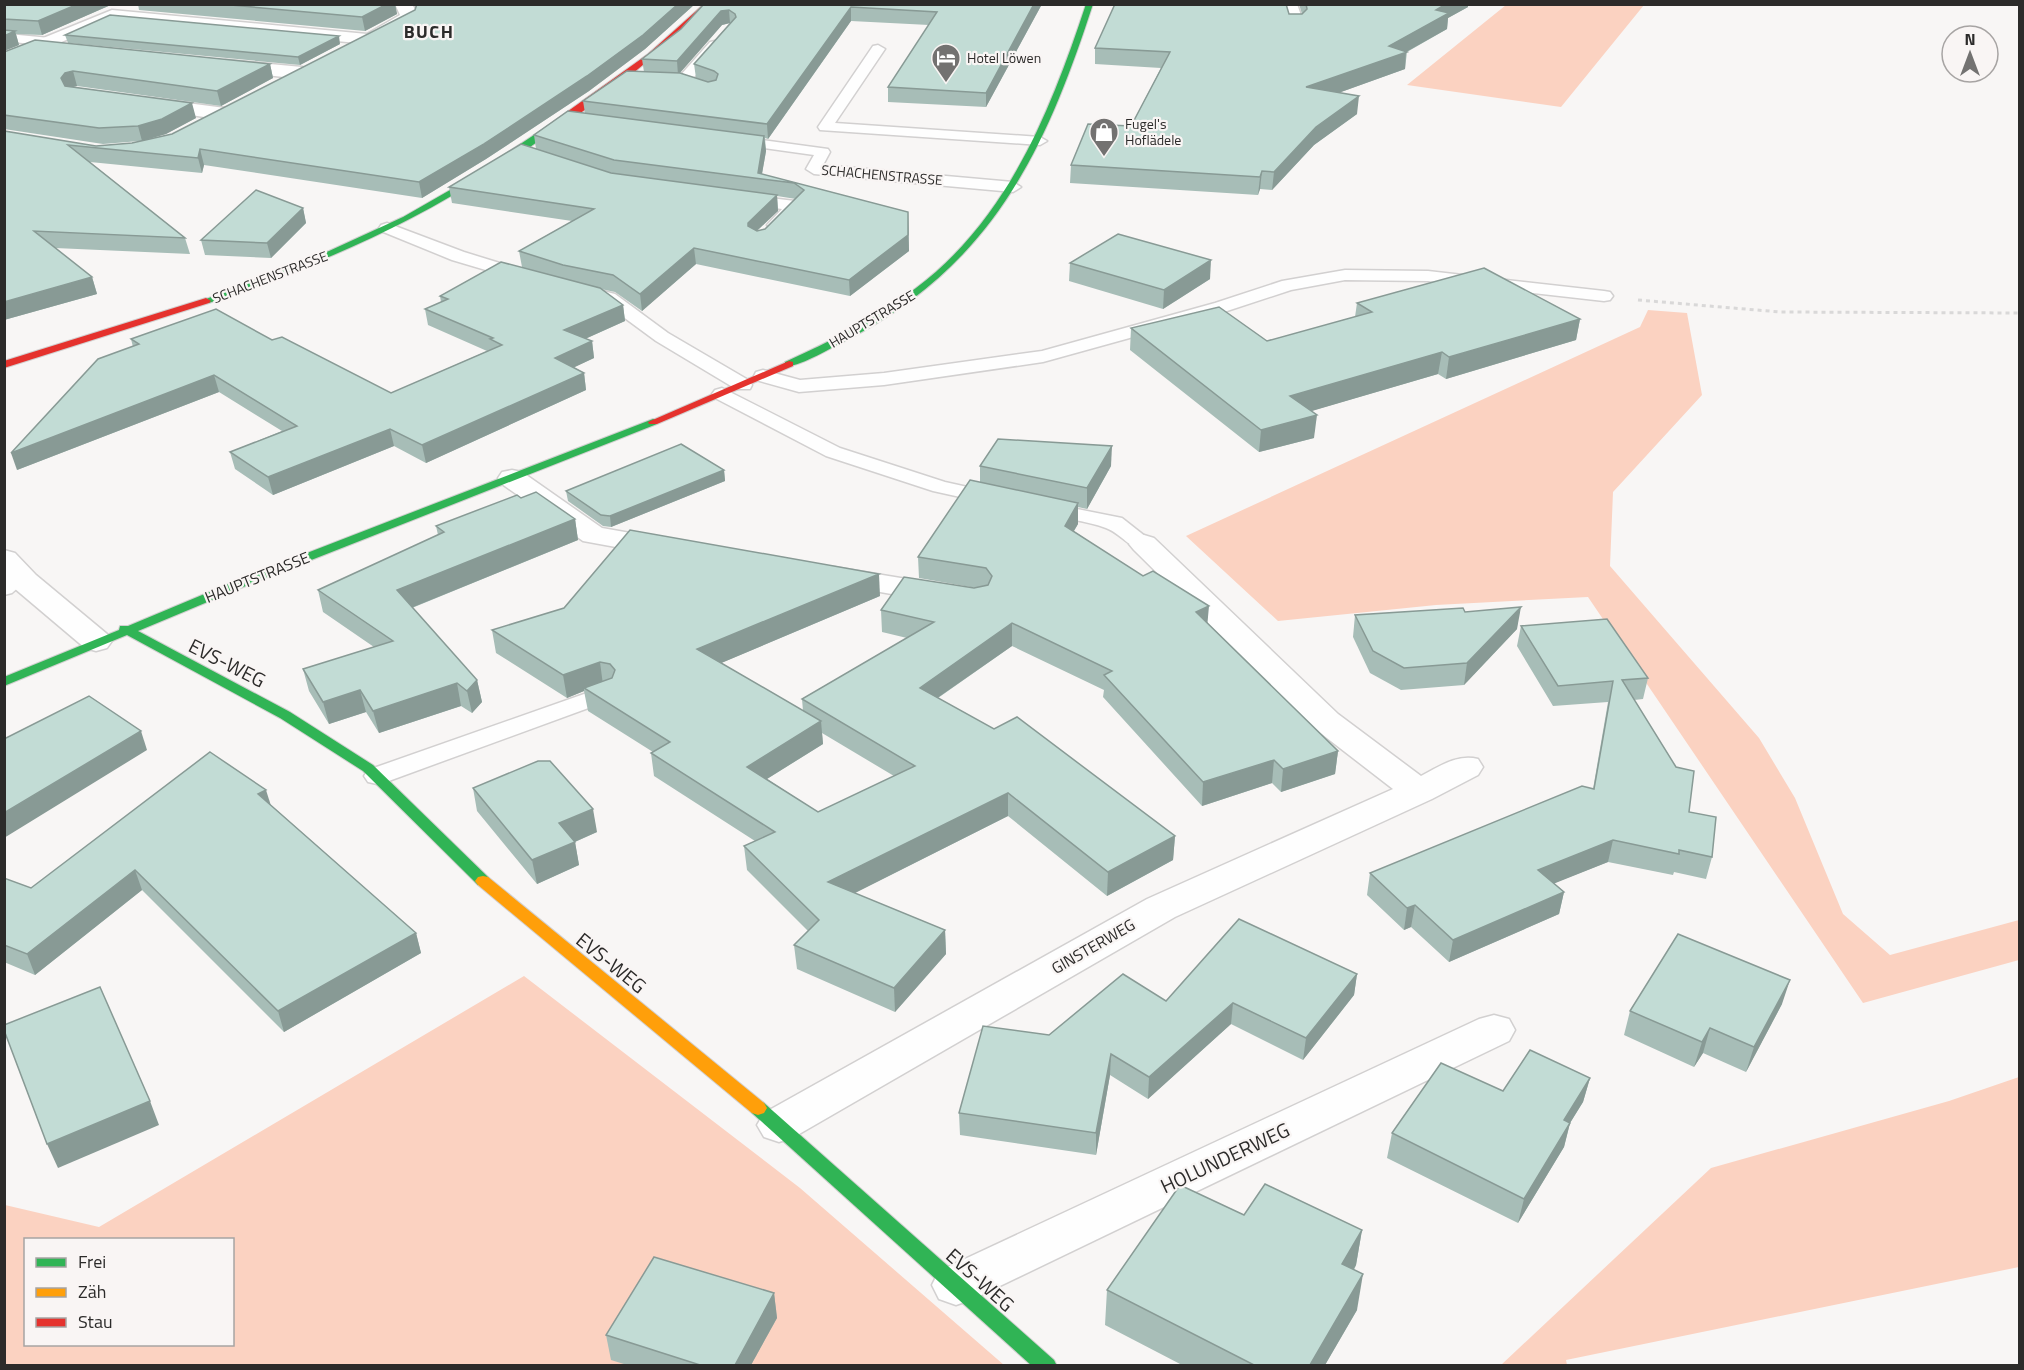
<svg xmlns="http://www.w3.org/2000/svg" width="2024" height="1370" font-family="'Titillium Web',sans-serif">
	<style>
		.green { fill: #fbd2c1; fill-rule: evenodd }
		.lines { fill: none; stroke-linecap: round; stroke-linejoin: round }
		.lane-casing { stroke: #d2d0d0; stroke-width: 3 }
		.street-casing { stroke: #d2d0d0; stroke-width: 3 }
		.fast-casing { stroke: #d2d0d0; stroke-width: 2 }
		.slow-casing { stroke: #d2d0d0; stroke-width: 2 }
		.jam-casing { stroke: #d2d0d0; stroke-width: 2 }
		.path { stroke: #d9d8d8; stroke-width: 3; stroke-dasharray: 4 4; stroke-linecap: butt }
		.lane { fill: #fefefe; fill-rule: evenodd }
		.street { fill: #fefefe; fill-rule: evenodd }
		.fast { fill: #30b455; fill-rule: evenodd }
		.slow { fill: #ff9f0a; fill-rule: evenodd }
		.jam { fill: #e5322d; fill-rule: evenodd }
		.wall { fill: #a7bdb7; fill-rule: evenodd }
		.shaded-wall { fill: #889a95 }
		.building { fill: #c2dcd5; stroke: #889a95; stroke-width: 1.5 }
		.labels { text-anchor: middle; stroke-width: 4.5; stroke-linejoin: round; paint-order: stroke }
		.far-poi-label { font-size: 14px; fill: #2c2b2a; stroke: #f9f5f4; text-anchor: start }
		.far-street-label { font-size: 14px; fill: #2c2b2a; stroke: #f9f5f4 }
		.street-label { font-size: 16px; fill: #2c2b2a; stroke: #f9f5f4 }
		.far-district-label { font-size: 18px; font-weight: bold; letter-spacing: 1.5px; fill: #2c2b2a; stroke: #f9f5f4 }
		.near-street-label { font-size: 20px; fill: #2c2b2a; stroke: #f9f5f4 }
	</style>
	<rect width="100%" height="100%" fill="#f8f6f5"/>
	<g class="green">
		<path d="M1506,5V4L1644,5L1561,107L1407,85Z"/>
		<path d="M1648,310L1687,313L1702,395L1613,492L1610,566L1759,738L1795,798L1843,914L1890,955L2019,920V960L1863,1003L1588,597L1436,605L1278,621L1186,536L1640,327Z"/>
		<path d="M524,976L800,1188L1004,1365L5,1366V1205L99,1227ZM26,1240H232V1344H26Z"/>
		<path d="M2019,1077V1267L1566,1360L1567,1365H1501L1711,1168L1949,1101Z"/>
	</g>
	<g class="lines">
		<g class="lane-casing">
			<g id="lane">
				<path d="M8,34L50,38L56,42L50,46L4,41V35Z"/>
				<path d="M715,41L722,45L688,84H658L651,80L658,76L679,77L710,42Z"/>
				<path d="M878,45L885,49L835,123L1040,137L1047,141L1040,145L820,130L818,127L873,46Z"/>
				<path d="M733,136L828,149L830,152L823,165L1013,182L1021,187L1013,192L814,174L806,169L814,155L728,143L726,140Z"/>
				<path d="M746,195L795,201L803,206L781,228L775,230L767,225L782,209L740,203L738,200L740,197Z"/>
				<path d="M387,223L464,252L529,272L531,276L529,280L523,281L452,260L381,231L379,228L381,225Z"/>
				<path d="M1345,270L1428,271L1604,291L1610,292L1613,296L1610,300L1604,301L1428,281L1345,280L1291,290L1227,311L1043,362L884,385L799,392L756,380L754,376L756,372L763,370L800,380L884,373L1042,351L1215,303L1282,281Z"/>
				<path d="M595,289L615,294L668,333L750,381L752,385L750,389H736L656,341L603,302L589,298L586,294L589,290Z"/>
				<path d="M722,388L840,448L945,482L999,494L1002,498L999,502L992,504L933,491L826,456L715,398L712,394L715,390Z"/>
				<path d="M1047,503L1122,518L1155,544L1152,549C1132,554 1123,534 1106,528C1085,520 1061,519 1040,513L1037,509L1040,505Z"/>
				<path d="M19,570L27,572L30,577L12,593L4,595V577Z"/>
				<path d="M604,687L613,689L616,694L613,699L386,782L377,784L368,782L364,776L368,770Z"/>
			</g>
		</g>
		<g class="street-casing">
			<g id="street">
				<path d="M395,4H412L419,17L416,21L368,44L114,20L4,66V54L112,10L367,34L400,15Z"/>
				<path d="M1280,4H1297L1304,24L1301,28H1289Z"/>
				<path d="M226,60L302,67L309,69L311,73L309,77L302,79L219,70L217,66L219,62Z"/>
				<path d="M149,98L225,108L232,110L235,114L232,118L225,120L142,108L139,104L142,100Z"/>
				<path d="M512,470L522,472L602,528L676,541L680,547L676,553L665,556L583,541L502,484L498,478L502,472Z"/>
				<path d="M1144,535L1154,538L1338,714L1421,776C1440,766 1457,754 1478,759L1483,767L1478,775L1432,799L1175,917L794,1137L779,1142L764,1137L757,1125L764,1113L1147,899L1393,789L1314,728L1134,550L1129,544L1134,538Z"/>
				<path d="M4,550L15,553L36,575L107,634L112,641L107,648L96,651L85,648L14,588L4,578Z"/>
				<path d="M834,567L943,585L954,587L958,594L954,601L943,603L823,582L819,576L823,570Z"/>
				<path d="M1494,1015L1509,1019L1515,1030L1509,1041L973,1299L956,1305L939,1299L932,1285L939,1271L1479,1019Z"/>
			</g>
		</g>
		<g class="fast-casing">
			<g id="fast">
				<path d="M1086,4H1093C1045,152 992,265 847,340C834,346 799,368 785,366V362C831,341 876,319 916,288C1008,219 1051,110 1086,4Z"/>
				<path d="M543,129L550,131C533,147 510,160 490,172C402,230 308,268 209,303L201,301L329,251L403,217L457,186Z"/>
				<path d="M653,419L657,420V424L253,583L138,631L290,712L373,765L488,877L491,881L488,885H478L363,771L280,718L127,635L4,686V677L119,630L120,626H128L245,577Z"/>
				<path d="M758,1101L764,1103L1054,1360L1057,1366H1032L752,1113L749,1108L752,1103Z"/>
			</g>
		</g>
		<g class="slow-casing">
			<path id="slow" d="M483,876L488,877L764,1103L767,1108L764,1113L758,1115L752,1113L478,885L475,881L478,877Z"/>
		</g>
		<g class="jam-casing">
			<g id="jam">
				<path d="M704,4H711C692,26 565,134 543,133V129L648,54Z"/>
				<path d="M206,298L211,301L209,303L4,368V361Z"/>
				<path d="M789,361L793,362V366L657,424H649L648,422Z"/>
			</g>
		</g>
		<path class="path" d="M1638,300L1780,312L2020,313"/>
		<use href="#lane" class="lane"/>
		<use href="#street" class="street"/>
		<use href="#fast" class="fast"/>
		<use href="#slow" class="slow"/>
		<use href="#jam" class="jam"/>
	</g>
	<g class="wall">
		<path d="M4,4H113L42,35L16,34L19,45L4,51Z"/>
		<path d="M138,4H395L397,14L365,31L139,10Z"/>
		<path d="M414,4H695L645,49L589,91L486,159L422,198L204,165L202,173L90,162L185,238L190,254L55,248L92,277L97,294L4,320V131L96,146L132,143L140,141L103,144L4,129V52L270,64L273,78L221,106L77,86L73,87L196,118L166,134L148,139L172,134L415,10L416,8Z"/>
		<path d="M704,4H1042L986,107L888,102V87L929,25L851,21L768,139L765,138L766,151L762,174L908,212L909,251L850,296L696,264L642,311L615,292L601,289L623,305L625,321L585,339L592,341L594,358L574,367L584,373L586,390L426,463L394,446L273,495L235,469L230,452L282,431L219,392L17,470L133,347L131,339L272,340L391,393L487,351L428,325L425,309L441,302L440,296L522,267L519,251L572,221L452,203L449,187L536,149L534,135L585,113L583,101L644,72L642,59L681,29ZM730,23L694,64L696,78L680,73L722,25ZM777,196L796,199L765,229L757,231L778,211Z"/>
		<path d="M1299,4H1468V7L1448,18L1447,29L1407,52L1405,69L1338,93L1357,114L1314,145L1272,190L1260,189L1258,195L1070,183L1071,165L1131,126L1161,68L1095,64V48L1289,14H1302Z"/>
		<path d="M65,35L340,44L300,65L68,43Z"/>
		<path d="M303,208L306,223L271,258L205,255L201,240Z"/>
		<path d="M1070,263L1210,279L1163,309L1069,281Z"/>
		<path d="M1357,303L1580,319L1576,340L1446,379L1438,374L1311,411L1314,438L1259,452L1130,350L1131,328L1267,341L1355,317Z"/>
		<path d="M980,466H1111L1087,509L1078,507V524L1074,531L1208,624L1338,751L1335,774L1281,792L1272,783L1202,806L1103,697L1104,690L1012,646L938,698L1175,836L1173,860L1107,896L1008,816L855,893L945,930L946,954L895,1012L797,969L794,945L808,931L747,870L744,846L755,841L654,776L651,753L653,752L588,711L584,691L567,698L496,653L492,630L880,596L721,663L803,711L802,699L907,638L882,632L881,610L976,588L919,578L918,557L980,482ZM822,733L894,776L818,812L767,779L823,744Z"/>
		<path d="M724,470L725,481L611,527L603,526L568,501L566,491Z"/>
		<path d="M521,498L575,519L578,540L412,608L477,680L482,702L472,713L461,706L379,733L366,712L329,724L309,691L303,669L374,647L323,612L318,590L438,535L436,526Z"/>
		<path d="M1465,612L1517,629L1464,685L1401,690L1370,673L1353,637L1355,615Z"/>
		<path d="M1521,626L1648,678L1643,699L1634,700L1712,857L1706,879L1674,872L1673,875L1608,862L1554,883L1564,892L1559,914L1449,962L1411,927L1404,930L1367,895L1370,873L1593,789L1608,702L1553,706L1517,646Z"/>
		<path d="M473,788L597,832L575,842L579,865L537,884L477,811Z"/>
		<path d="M271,805L416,933L421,953L284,1032L142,890L35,975L4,962V878L31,888Z"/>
		<path d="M1357,974L1354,995L1303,1060L1231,1024L1148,1099L1110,1075L1096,1155L960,1135L959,1113L1049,1035L1166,1001Z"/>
		<path d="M1782,1004L1746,1072L1703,1053L1694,1067L1624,1035L1630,1011Z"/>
		<path d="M1590,1078L1583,1102L1570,1123L1564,1147L1518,1223L1387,1158L1392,1133L1503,1091Z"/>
		<path d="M1244,1215L1362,1230L1356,1265L1354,1270L1357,1310L1325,1365H1182L1105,1325L1107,1290Z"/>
		<path d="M774,1293L777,1318L751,1365H627L611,1360L606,1335Z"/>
	</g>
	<g class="shaded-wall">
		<path d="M78,4H113L42,35L38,21Z"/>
		<path d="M387,4H395L397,14L365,31L362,17Z"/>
		<path d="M678,4H695L645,49L589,91L486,159L422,198L419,182Z"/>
		<path d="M1034,4H1042L986,107V93Z"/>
		<path d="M1446,4H1468V7L1448,18L1447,29L1406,52L1405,69L1305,105L1306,87Z"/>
		<path d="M851,7V21L768,139L767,124Z"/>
		<path d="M729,10L730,23L722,25L678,75L677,61L721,11Z"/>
		<path d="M15,31L19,45L4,51V36Z"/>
		<path d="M339,36L340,44L300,65L298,57Z"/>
		<path d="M270,64L273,78L221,106L217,91Z"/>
		<path d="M73,71L77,86L69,88L65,93L61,78L65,73Z"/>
		<path d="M1359,96L1357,114L1314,145L1272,190L1274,172L1316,127Z"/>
		<path d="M192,103L196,118L166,134L142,141L138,126Z"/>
		<path d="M764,136L766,151L761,179L758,173Z"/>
		<path d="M200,149L204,165L202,173L198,158Z"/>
		<path d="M1262,171L1260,189L1258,195L1260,177Z"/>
		<path d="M777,195L778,211L749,238L748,223Z"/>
		<path d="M303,208L306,223L271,258L267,243Z"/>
		<path d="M908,212L909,251L850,296L849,280Z"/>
		<path d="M694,248L696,264L642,311L640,294Z"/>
		<path d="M1211,260L1210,279L1163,309L1164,290Z"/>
		<path d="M92,277L97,294L4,320V302Z"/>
		<path d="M623,305L625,321L567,347L564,330Z"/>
		<path d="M1580,319L1576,340L1446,379L1449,357Z"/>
		<path d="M592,341L594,358L558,375L555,358Z"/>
		<path d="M1442,352L1438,374L1288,418L1290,396Z"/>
		<path d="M584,373L586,390L426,463L422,445Z"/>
		<path d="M214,375L219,392L17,470L11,453Z"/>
		<path d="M1317,415L1314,438L1259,452L1261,430Z"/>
		<path d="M390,429L394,446L273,495L268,477Z"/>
		<path d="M1112,446L1111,466L1087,509V488Z"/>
		<path d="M724,470L725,481L611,527L610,516Z"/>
		<path d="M1078,503V524L1064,547L1065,526Z"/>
		<path d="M575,519L578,540L401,612L397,590Z"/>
		<path d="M879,574L880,596L700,672L697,649Z"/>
		<path d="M1209,606L1207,628L1196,612Z"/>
		<path d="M1521,607L1517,629L1464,685L1467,663Z"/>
		<path d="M1012,623V646L920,710V688Z"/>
		<path d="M600,662L603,685L584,688V691L567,698L563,675Z"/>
		<path d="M477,680L482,702L472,713L467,691Z"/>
		<path d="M457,683L461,706L379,733L373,711Z"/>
		<path d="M360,690L366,712L329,724L323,702Z"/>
		<path d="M821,721L823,744L749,790L747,767Z"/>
		<path d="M141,731L147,750L4,838V813Z"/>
		<path d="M1338,751L1335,774L1281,792L1283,769Z"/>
		<path d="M1274,760L1272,783L1202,806L1203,782Z"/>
		<path d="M266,790L272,809L258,794Z"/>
		<path d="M1008,793V816L829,906L828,882Z"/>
		<path d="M593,809L597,832L563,847L559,823Z"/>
		<path d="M1175,836L1173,860L1107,896L1108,872Z"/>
		<path d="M1613,840L1608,862L1533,892L1538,870Z"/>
		<path d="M575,842L579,865L537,884L532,860Z"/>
		<path d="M135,870L142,890L35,975L27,954Z"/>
		<path d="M1564,892L1559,914L1449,962L1453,940Z"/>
		<path d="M1415,905L1411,927L1404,930L1407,908Z"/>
		<path d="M945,930L946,954L895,1012L894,988Z"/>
		<path d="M416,933L421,953L284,1032L278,1011Z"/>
		<path d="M1357,974L1354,995L1303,1060L1306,1038Z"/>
		<path d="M1790,980L1782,1004L1746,1072L1754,1047Z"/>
		<path d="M1233,1003L1231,1024L1148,1099L1149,1077Z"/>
		<path d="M1710,1028L1703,1053L1694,1067L1702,1042Z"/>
		<path d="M1111,1054L1110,1075L1096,1155V1133Z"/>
		<path d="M1590,1078L1583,1102L1570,1123L1564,1147L1518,1223L1524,1199L1564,1120Z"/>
		<path d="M150,1101L159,1125L58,1168L47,1144Z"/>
		<path d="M1362,1230L1356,1265L1336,1299L1342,1264Z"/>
		<path d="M1363,1274L1357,1310L1325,1365H1310Z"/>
		<path d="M774,1293L777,1318L751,1365H735Z"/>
	</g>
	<g class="building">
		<path d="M4,4H78L38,21L4,19Z"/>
		<path d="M219,4H387L362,17Z"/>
		<path d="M417,4H678L643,35L587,76L484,144L419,182L200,149L198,158L68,145L185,238L34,231L92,277L4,302V131L96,146L132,143L172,134L415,10Z"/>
		<path d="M704,4H1034L986,93L888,87L937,12L851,7L767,124L583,101L627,71L680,73L708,82L716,80L718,74L714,71L694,64L736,17L735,14L729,10L721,11L677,61L642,59L681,29Z"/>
		<path d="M1115,4H1286L1289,14H1302L1307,9L1306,4H1446L1436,10L1449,13L1389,46L1407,52L1306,87L1359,96L1316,127L1274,172L1262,171L1260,177L1071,165L1088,124L1131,126L1170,52L1095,48Z"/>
		<path d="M110,15L339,36L298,57L65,35Z"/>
		<path d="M4,30L15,31L4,36Z"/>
		<path d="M35,40L270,64L217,91L73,71L65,73L61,78L65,86L192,103L162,119L138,126L99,128L4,115V52Z"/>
		<path d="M568,111L764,136L758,173L908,212V235L849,280L694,248L640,294L613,275L563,265L519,251L594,209L449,187L521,144L611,173L777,195L748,223V226L757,231L765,229L804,190L794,183L614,160L534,135Z"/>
		<path d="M256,190L303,208L267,243L201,240Z"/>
		<path d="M1118,234L1211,260L1164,290L1070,263Z"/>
		<path d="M501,262L600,288L623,305L564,330L592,341L555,358L584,373L422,445L390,429L268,477L230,452L297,426L214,375L11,453L98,359L139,344L131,339L216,309L272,340L282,337L391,393L502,345L490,339L493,338L425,309L448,299L440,296Z"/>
		<path d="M1484,268L1580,319L1449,357L1442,352L1290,396L1317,415L1261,430L1131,328L1219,307L1267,341L1372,312L1357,303Z"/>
		<path d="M998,439L1112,446L1087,488L980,466Z"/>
		<path d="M681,444L724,470L610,516L601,515L566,491Z"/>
		<path d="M970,480L1078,503L1065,526L1143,576L1153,571L1209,606L1196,612L1338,751L1283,769L1274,760L1203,782L1104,675L1112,671L1012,623L920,688L994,729L1017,717L1175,836L1108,872L1008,793L828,882L945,930L894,988L794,945L819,920L744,846L775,832L651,753L670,742L584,688L612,678L615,670L610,664L600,662L563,675L492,630L564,608L630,530L879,574L697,649L821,721L747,767L818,812L915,766L802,699L934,622L881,610L904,577L974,588L988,585L992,576L986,568L918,557Z"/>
		<path d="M536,492L575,519L397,590L477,680L467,691L457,683L373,711L360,690L323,702L303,669L393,641L318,590L444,532L436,526L517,495L521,498Z"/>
		<path d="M1521,607L1467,663L1404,668L1373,651L1355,615L1463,608L1465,612Z"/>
		<path d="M1607,619L1648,678L1622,680L1676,767L1694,771L1689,812L1716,817L1712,857L1679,850V854L1613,840L1538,870L1564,892L1453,940L1415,905L1407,908L1370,873L1582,786L1594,789L1613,681L1558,686L1521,626Z"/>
		<path d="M89,696L141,731L4,813V739Z"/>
		<path d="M210,752L266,790L258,794L416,933L278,1011L135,870L27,954L4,945V878L31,888Z"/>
		<path d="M538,761H550L593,809L559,823L575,842L532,860L473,788Z"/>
		<path d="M1239,919L1357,974L1306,1038L1233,1003L1149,1077L1111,1054L1096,1133L959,1113L983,1026L1049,1035L1123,974L1166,1001Z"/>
		<path d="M1678,934L1790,980L1754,1047L1710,1028L1702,1042L1630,1011Z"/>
		<path d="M100,987L150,1101L47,1144L4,1030V1025Z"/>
		<path d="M1530,1050L1590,1078L1564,1120L1570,1123L1524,1199L1392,1133L1441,1063L1503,1091Z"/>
		<path d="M1265,1184L1362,1230L1342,1264L1363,1274L1310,1365H1254L1107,1290L1180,1185L1244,1215Z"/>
		<path d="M654,1257L774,1293L735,1365H700L606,1335Z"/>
	</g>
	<defs>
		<g id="hotel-pin" transform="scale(1.5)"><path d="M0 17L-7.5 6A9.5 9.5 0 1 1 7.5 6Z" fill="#737271" stroke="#f9f5f4"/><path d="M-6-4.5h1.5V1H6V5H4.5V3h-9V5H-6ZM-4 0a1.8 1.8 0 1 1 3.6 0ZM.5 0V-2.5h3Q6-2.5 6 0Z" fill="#fff"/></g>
		<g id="shop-pin" transform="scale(1.5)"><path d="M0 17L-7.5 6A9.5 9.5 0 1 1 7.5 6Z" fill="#737271" stroke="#f9f5f4"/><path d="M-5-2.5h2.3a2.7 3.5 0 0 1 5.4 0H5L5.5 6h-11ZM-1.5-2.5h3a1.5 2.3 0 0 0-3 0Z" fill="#fff"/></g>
	</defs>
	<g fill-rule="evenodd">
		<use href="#hotel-pin" x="946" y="58"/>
		<use href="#shop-pin" x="1104" y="132"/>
	</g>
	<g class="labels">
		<g class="far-poi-label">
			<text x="967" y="63">Hotel Löwen</text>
			<text x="1125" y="129">Fugel's<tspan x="1125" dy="16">Hoflädele</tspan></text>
		</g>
		<g class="far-street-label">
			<text transform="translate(882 175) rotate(5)" y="5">SCHACHENSTRASSE</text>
			<text transform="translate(270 277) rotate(-21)" y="5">SCHACHENSTRASSE</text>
			<text transform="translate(872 319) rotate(-31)" y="5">HAUPTSTRASSE</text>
		</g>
		<g class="street-label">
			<text transform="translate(257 577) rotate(-22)" y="6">HAUPTSTRASSE</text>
			<text transform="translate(1093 946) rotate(-30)" y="6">GINSTERWEG</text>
		</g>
		<g class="far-district-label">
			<text x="429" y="38">BUCH</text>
		</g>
		<g class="near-street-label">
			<text transform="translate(227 663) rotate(27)" y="7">EVS-WEG</text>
			<text transform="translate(611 963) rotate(39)" y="7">EVS-WEG</text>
			<text transform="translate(1225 1158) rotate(-25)" y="7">HOLUNDERWEG</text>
			<text transform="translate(980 1280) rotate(42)" y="7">EVS-WEG</text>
		</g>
	</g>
	<rect width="2024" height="1370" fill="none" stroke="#2c2b2a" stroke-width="12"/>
	<rect x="24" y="1238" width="210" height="108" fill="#f9f5f4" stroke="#a7a4a3" stroke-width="1.5"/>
	<rect x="36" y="1258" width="30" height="9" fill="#30b455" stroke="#a7a4a3" stroke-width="1.5"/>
	<text x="78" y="1268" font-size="18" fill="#2c2b2a">Frei</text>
	<rect x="36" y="1288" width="30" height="9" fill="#ff9f0a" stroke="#a7a4a3" stroke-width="1.5"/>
	<text x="78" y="1298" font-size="18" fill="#2c2b2a">Zäh</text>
	<rect x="36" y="1318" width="30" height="9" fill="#e5322d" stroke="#a7a4a3" stroke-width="1.5"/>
	<text x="78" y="1328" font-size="18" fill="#2c2b2a">Stau</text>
	<g transform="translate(1970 54)"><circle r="28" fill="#f9f5f4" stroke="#a7a4a3" stroke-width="1.5"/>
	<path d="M0-4.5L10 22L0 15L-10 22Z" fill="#737271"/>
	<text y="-9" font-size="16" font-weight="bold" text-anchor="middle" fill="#2c2b2a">N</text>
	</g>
</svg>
